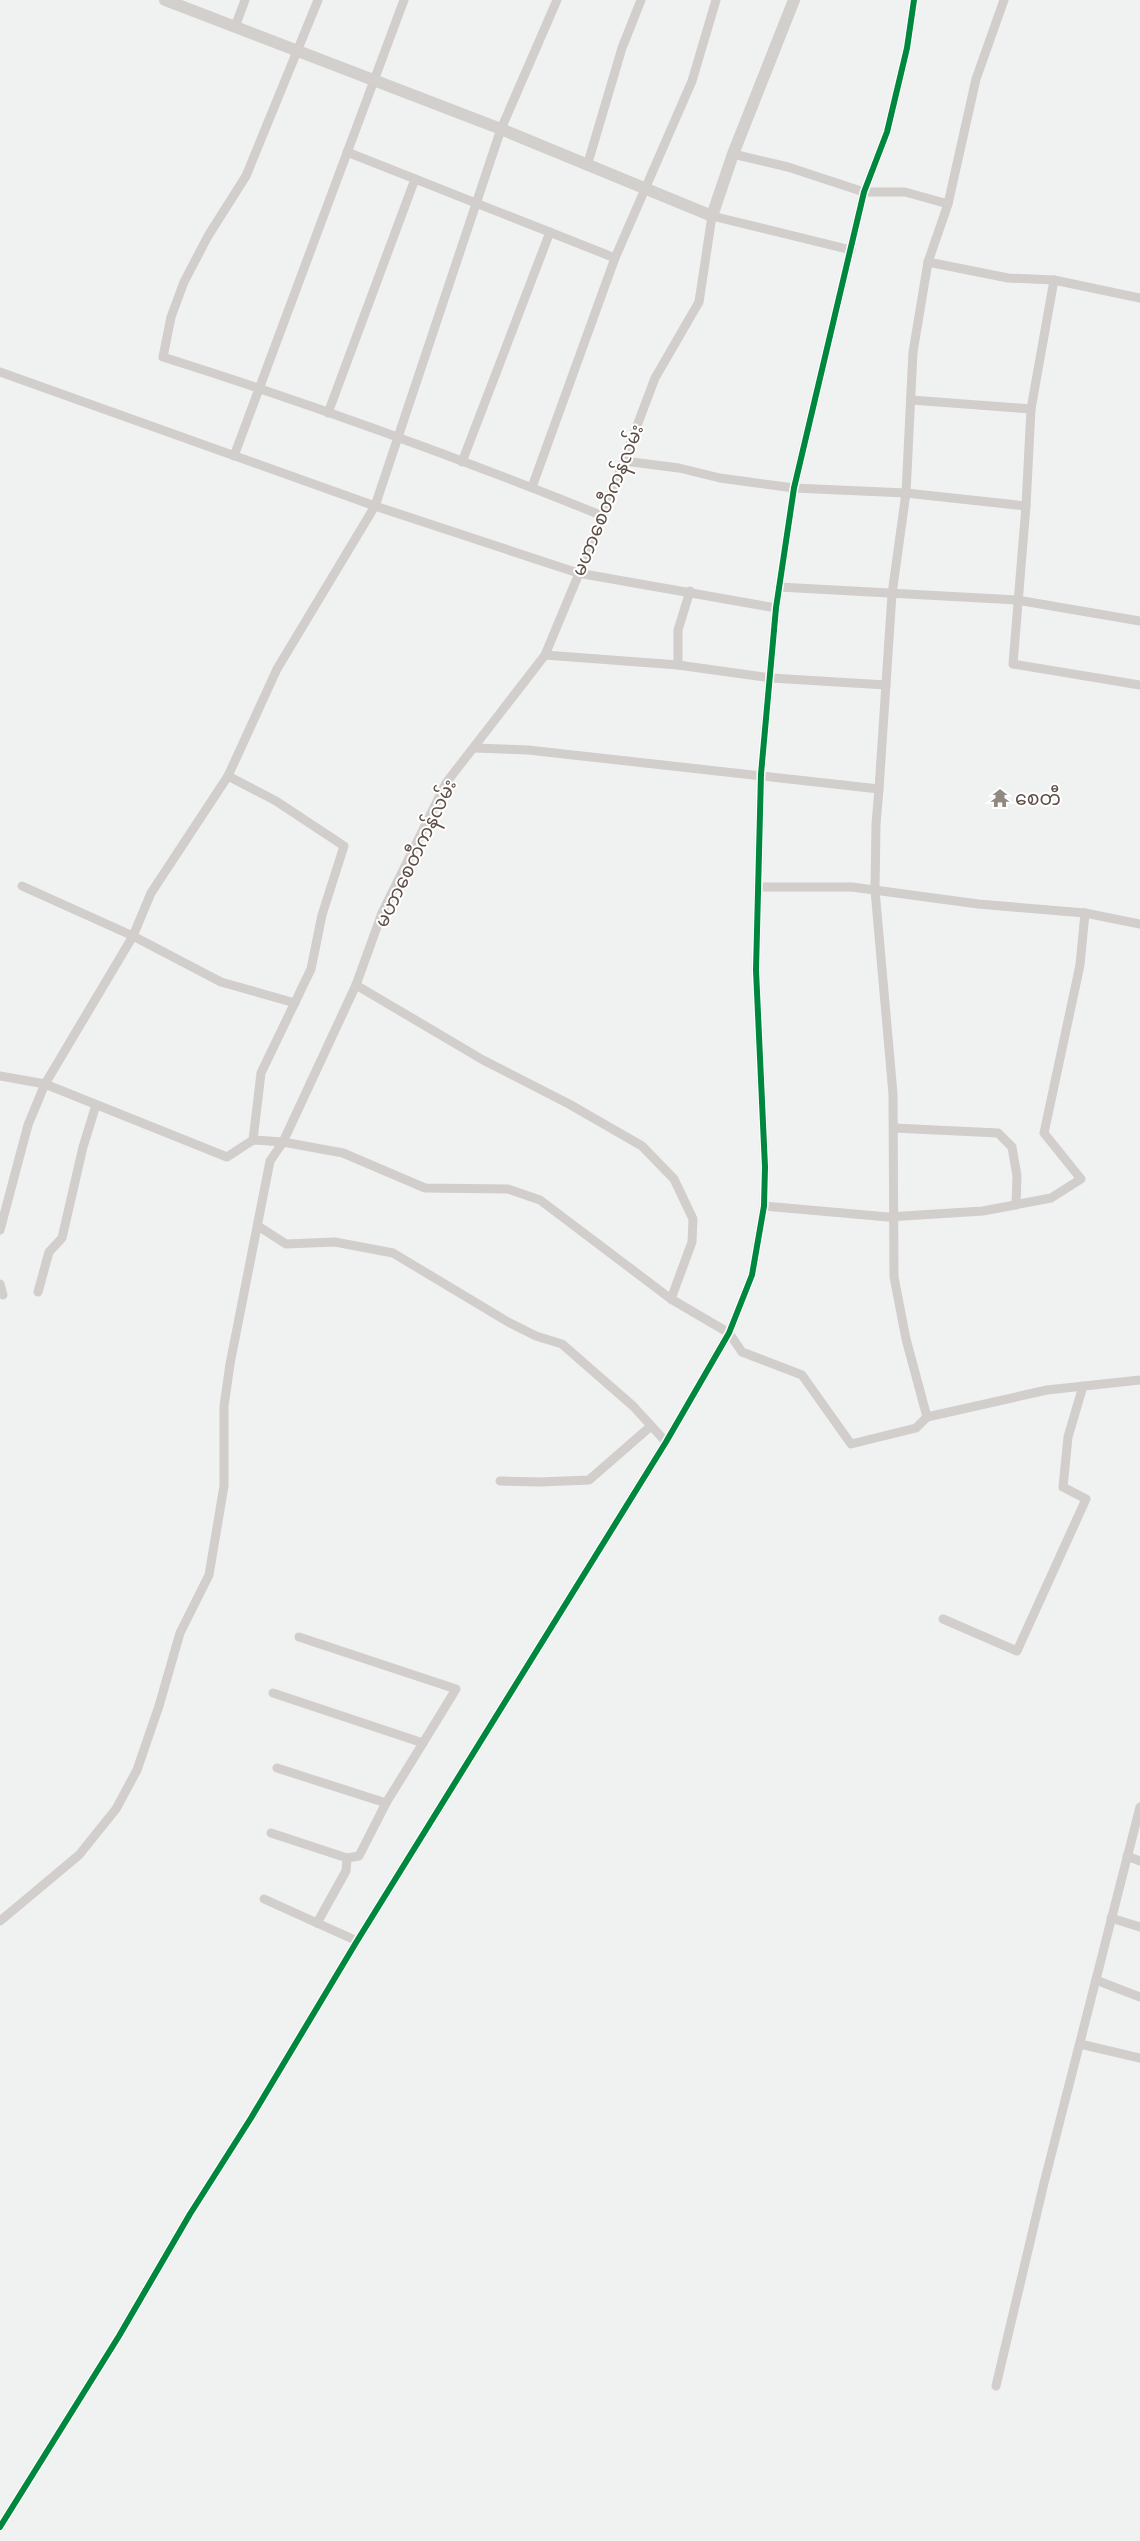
<svg xmlns="http://www.w3.org/2000/svg" width="1140" height="2541" font-family="Mulish,'Noto Sans Myanmar',sans-serif">
	<style>
		.lines { fill: none; stroke-linecap: round; stroke-linejoin: round }
		.street { stroke: #d1cecc; stroke-width: 9 }
		.secondary { stroke: #d2cfcc; stroke-width: 12 }
		.cycleway-casing { stroke: #fff; stroke-width: 9 }
		.cycleway { stroke: #00873e; stroke-width: 6 }
		.labels { text-anchor: middle; stroke-width: 4; stroke-linejoin: round; paint-order: stroke }
		.street-label { font-size: 19px; fill: #5e4f46; stroke: #fff }
		.poi-label { font-size: 19px; fill: #5e4f46; stroke: #fff; text-anchor: start }
	</style>
	<rect width="100%" height="100%" fill="#f0f1f1"/>
	<g class="lines">
		<g class="street">
			<path d="M318,0L246,176L208,236L184,282L171,317L163,357C312,404 459,458 603,516"/>
			<path d="M235,27L245,0"/>
			<path d="M347,152L615,258"/>
			<path d="M733,154L788,167L864,192H905L948,204"/>
			<path d="M587,166L622,48L641,0"/>
			<path d="M928,262L948,204L976,79L1004,0"/>
			<path d="M0,372L375,506L578,573L776,608"/>
			<path d="M911,400L1031,409"/>
			<path d="M328,413L415,179"/>
			<path d="M234,456L404,0"/>
			<path d="M624,461L679,468L720,478L794,488L906,493L1026,506L1031,409L1054,280L1140,298"/>
			<path d="M462,462L550,232"/>
			<path d="M532,487L615,258L692,81L716,0"/>
			<path d="M1026,506L1013,664L1140,685"/>
			<path d="M779,587L1017,600L1140,621"/>
			<path d="M545,655L678,665L771,678L886,685"/>
			<path d="M678,665V630L690,591"/>
			<path d="M474,748L528,750L879,789L892,594L906,493L913,352L928,262L1008,278L1054,280"/>
			<path d="M228,776L276,801L344,846L322,915L311,969L261,1073L253,1140"/>
			<path d="M879,789L876,824L875,890L893,1094L894,1277L906,1339L927,1417L1047,1390L1140,1380"/>
			<path d="M22,886L133,936L221,982L295,1003"/>
			<path d="M758,887H852L978,904L1085,913L1140,924"/>
			<path d="M356,985L483,1060L569,1104L642,1146L674,1179L693,1219L692,1242L671,1299"/>
			<path d="M0,1076L45,1084L227,1157L253,1140L283,1142L356,985L382,913L446,783L545,655L603,516L655,378L699,302L712,216L851,250"/>
			<path d="M894,1128L998,1133L1012,1147L1017,1176L1016,1205"/>
			<path d="M764,1206L888,1217L983,1211L1051,1198L1081,1179L1044,1133L1080,965L1085,913"/>
			<path d="M258,1226L286,1244L335,1242L393,1253L508,1322L536,1336L562,1344L633,1406L666,1442"/>
			<path d="M0,1230L28,1125L45,1084L133,936L151,893L228,776L277,669L375,506L501,129L557,0"/>
			<path d="M0,1284L3,1295"/>
			<path d="M38,1292L49,1252L62,1238L83,1147L96,1105"/>
			<path d="M500,1481L540,1482L589,1480L651,1426"/>
			<path d="M943,1619L1017,1651L1086,1499L1063,1487L1068,1437L1083,1386"/>
			<path d="M299,1637L456,1689L423,1743"/>
			<path d="M273,1693L423,1743L386,1803"/>
			<path d="M277,1768L386,1803L359,1856L347,1858"/>
			<path d="M271,1833L347,1858L346,1871L317,1923"/>
			<path d="M1127,1856L1140,1861"/>
			<path d="M264,1899L357,1941"/>
			<path d="M1111,1918L1140,1927"/>
			<path d="M0,1921L79,1855L116,1809L137,1770L159,1706L180,1633L209,1575L224,1486V1406L230,1364L270,1161L283,1142L343,1153L425,1188L508,1189L540,1200L671,1299L729,1333L742,1352L802,1375L851,1444L916,1428L927,1417"/>
			<path d="M1096,1980L1140,1997"/>
			<path d="M1080,2044L1140,2058"/>
			<path d="M996,2386L1044,2183L1140,1807"/>
			<path d="M0,2527L119,2336L190,2214L251,2118L357,1941L666,1442L729,1333L752,1275L764,1206L765,1167L756,970L761,774L776,608L794,488L864,192L887,132L907,48L914,0"/>
		</g>
		<path class="secondary" d="M165,0L501,129L712,216L733,154L794,0"/>
		<g class="cycleway-casing">
			<path id="cycleway" d="M0,2527L119,2336L190,2214L251,2118L357,1941L666,1442L729,1333L752,1275L764,1206L765,1167L756,970L761,774L776,608L794,488L864,192L887,132L907,48L914,0"/>
		</g>
		<use href="#cycleway" class="cycleway"/>
	</g>
	<defs>
		<g id="temple-bare" transform="scale(1.5)"><path d="M0-6L5-2H3V0L6.5 2.5H4V6H1.5V3h-3V6H-4V2.5H-6.5L-3 0V-2H-5Z" fill="#918882" stroke="#fff" stroke-width="2.5" paint-order="stroke"/></g>
	</defs>
	<g fill-rule="evenodd">
		<use href="#temple-bare" x="1000" y="798"/>
	</g>
	<g class="labels">
		<g class="street-label">
			<text transform="translate(607 500) rotate(-68)" y="7">မဟာစေတီကန်လမ်း</text>
			<text transform="translate(415 853) rotate(-64)" y="7">မဟာစေတီကန်လမ်း</text>
		</g>
		<g class="poi-label">
			<text x="1015" y="805">စေတီ</text>
		</g>
	</g>
</svg>
